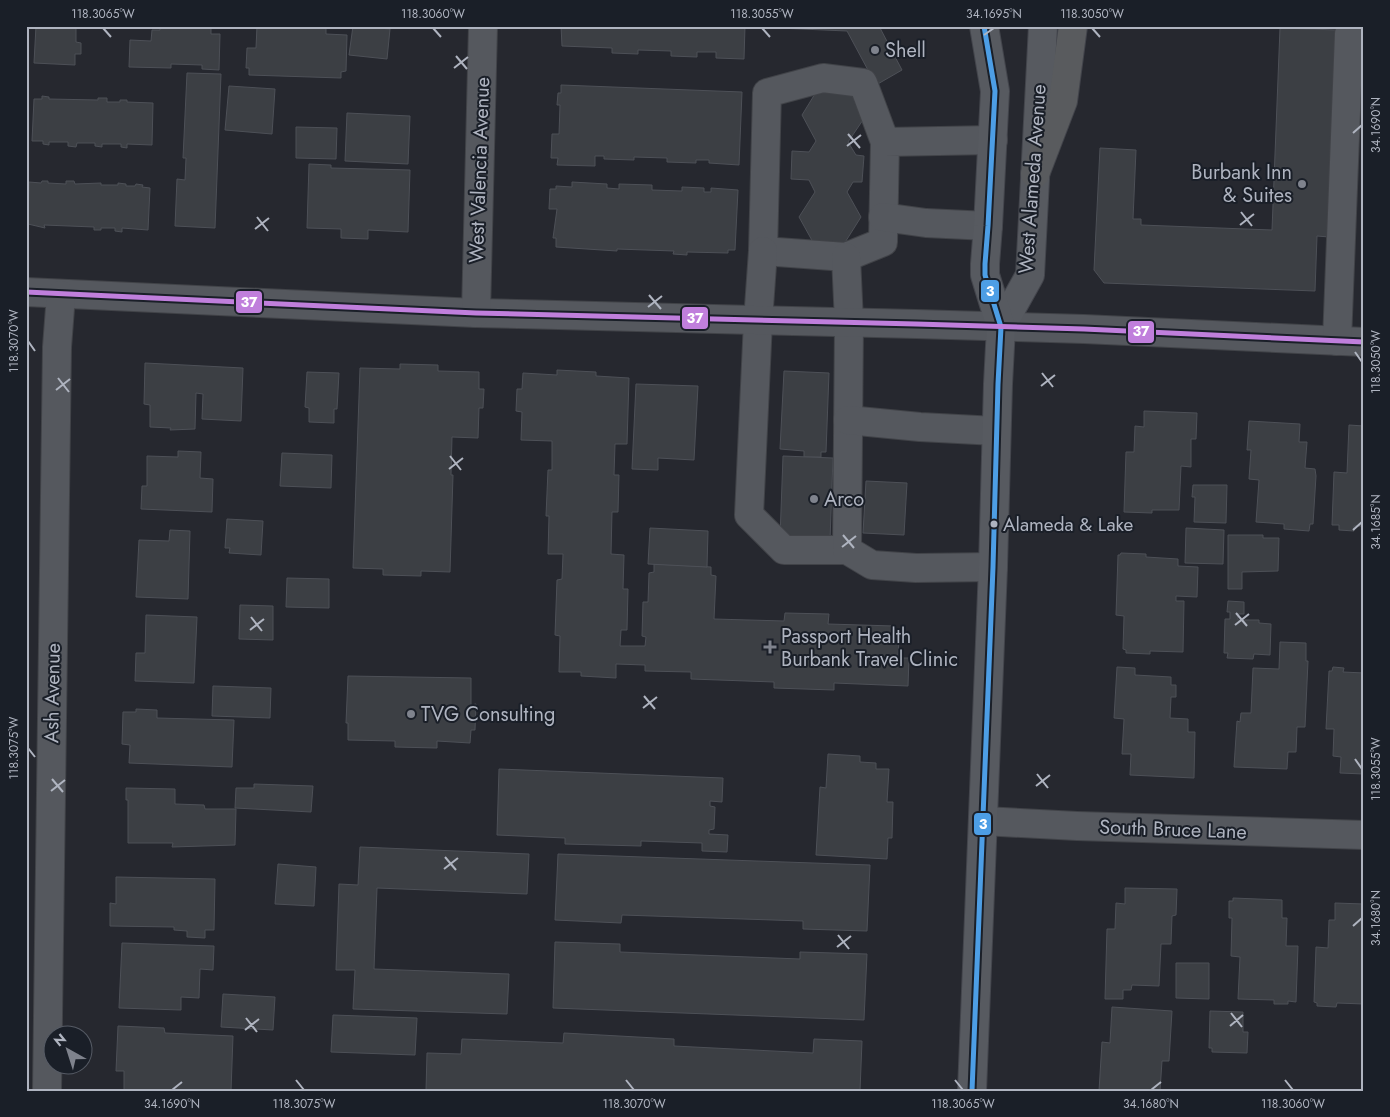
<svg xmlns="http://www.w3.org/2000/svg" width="1390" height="1117" font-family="Jost,sans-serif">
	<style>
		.building { fill: #3c3f44; stroke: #4d5057 }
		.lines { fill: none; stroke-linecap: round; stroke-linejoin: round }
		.minor-casing { stroke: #414348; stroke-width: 30 }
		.major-casing { stroke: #43454c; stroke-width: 30 }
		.highway-casing { stroke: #42444b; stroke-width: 30 }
		.minor { stroke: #55585e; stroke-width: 28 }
		.major { stroke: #575a60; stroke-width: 28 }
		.highway { stroke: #595b5e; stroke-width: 28 }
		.bus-1-casing { stroke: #1a1f28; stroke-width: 9 }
		.bus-2-casing { stroke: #1a1f28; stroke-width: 9 }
		.bus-1 { stroke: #4d9ee5; stroke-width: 5 }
		.bus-2 { stroke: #c07fdc; stroke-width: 5 }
		.ticks { fill: none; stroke: #afb4c0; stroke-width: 2 }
		.poi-dot { fill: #7f838d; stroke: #1a1f28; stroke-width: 2 }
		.bus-dot { fill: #afb4c0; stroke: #1a1f28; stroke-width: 2 }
		.labels { text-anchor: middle; stroke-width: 4; stroke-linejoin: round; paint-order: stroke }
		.bus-label { font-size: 19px; fill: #afb4c0; stroke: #1a1f28; text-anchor: start }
		.poi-label { font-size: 20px; fill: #afb4c0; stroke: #1a1f28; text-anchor: start }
		.street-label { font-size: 20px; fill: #afb4c0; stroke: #1a1f28 }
		.line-badge { stroke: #1a1f28; stroke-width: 2 }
		.badge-label { font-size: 14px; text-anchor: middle; font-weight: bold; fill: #fff }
		.neatline { fill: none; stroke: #afb4c0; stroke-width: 2 }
		.ticks-label { font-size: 12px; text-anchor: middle; fill: #afb4c0 }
	</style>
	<rect width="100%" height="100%" fill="#26282f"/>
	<g class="building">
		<path d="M36,26H76V42L81,43V54H75V65L34,63Z"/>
		<path d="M160,26H211V34H220L219,70L202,69V65L171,64V68L129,67L130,40L151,41L152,30H160Z"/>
		<path d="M257,26L326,28V34L347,35L346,71L341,72V78L249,75V68H246L247,48H256Z"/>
		<path d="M353,26L390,29L387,59L349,55Z"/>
		<path d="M561,26H745L744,59L716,58V52H697V57L671,56V51L638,50V54L612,53V48L562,46Z"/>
		<path d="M778,26H879L902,70L876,85L847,31L778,28Z"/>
		<path d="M1280,28L1337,30L1329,237L1317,236L1315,291L1104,283L1094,270L1100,148L1136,150L1133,219H1141V225L1272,230Z"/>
		<path d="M187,73L221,74L215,228L175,226L177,179L185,180L186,158H183Z"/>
		<path d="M561,85L742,92L739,165L709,163V160H696V163L667,162V158L634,157V160L604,159V156H595V166L557,165L558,158H551L552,134H559L560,105H557L558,93H561Z"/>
		<path d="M229,86L275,89L272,134L225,130Z"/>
		<path d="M818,89L850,90L865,117L848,142L856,155L864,156L862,182H853L847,192L861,217L844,244H814L799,217L815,192L809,180L791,179L792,151L809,152L816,141L802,115Z"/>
		<path d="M42,96L49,97V99L98,100V98H107V102H120V100H127V102L153,103L152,145L127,144V148L121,147V144H102V147L95,146V143H77L76,147L68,146V142H49V145L43,144V141H32L34,99H42Z"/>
		<path d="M347,113L410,116L408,164L345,161Z"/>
		<path d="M296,127L337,128L336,159L296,158Z"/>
		<path d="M309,164L331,165V168L410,170L408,232L368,230V239L341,238V229L307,228Z"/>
		<path d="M42,181H48V183L66,184V181H74L75,184L101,183V185H118V183L126,184V186H135L136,184L143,185L142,187L150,188L148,230L122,228V232L115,231V228H101V230H94V227L44,225L45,228L28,224L29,182L41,183Z"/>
		<path d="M572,182L607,184V188L619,189V184L652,185V190L682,191V187L704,188V192H711V188L738,190L735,250H728V253L687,252V255L673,254L674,251L617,249V251L556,247V238H553L557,209H549L550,189H556V186L572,187Z"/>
		<path d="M145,363L243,368L241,421L202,419L203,394L196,393L195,429L170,430L171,428L150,427V405L144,404Z"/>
		<path d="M400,364L438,365V371L479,372V389H484L483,408H479L478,438L452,437L451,475H453L450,572L421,571V576L383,575V569L353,568L360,368L400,369Z"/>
		<path d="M557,370L596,372V376L629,378L627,444H615L614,475H619L618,512H612L611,554L624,555L623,589H628L627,630H621L620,646H645L646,637L642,636L643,602H648L649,573L654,572V564L711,567V575L716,576L714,619L784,621L785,613L829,614L828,624L894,626V639H899L898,658H909L908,686L834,683V690L774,688V682L691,679V672L645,671V665L616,664V678L581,676V672H559L560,636L555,635L557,580L562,579L563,554H548L549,516H546L548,470H552V441L521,440L522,412L516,411L517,389H522L523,373L557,375Z"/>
		<path d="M784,371L829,373L826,452H821V457H804V451L780,449Z"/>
		<path d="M307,372L339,373L337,409H334V423L309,422V408L305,407Z"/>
		<path d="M636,384L698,386L694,460L658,458V470L632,469Z"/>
		<path d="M1144,411L1197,413L1196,439H1191V467L1181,466L1179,510H1152V513L1124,512L1126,452H1134L1135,426L1144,427Z"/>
		<path d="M1249,421L1300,424L1299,442H1307L1305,468L1315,469L1316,476L1313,524H1310L1309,531L1284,529V524L1256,522L1259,480L1249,479L1251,450H1247Z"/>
		<path d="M1349,425L1364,426V526H1354V531L1339,530V525H1332L1334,472L1347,473Z"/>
		<path d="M178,451L201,452L200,478L213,479L212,512L141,509L142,486H147V456L178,457Z"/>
		<path d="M282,453L332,455L331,488L280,486Z"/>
		<path d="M783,456L833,458L830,540L780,538Z"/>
		<path d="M866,481L907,483L904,535L863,533Z"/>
		<path d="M1193,485H1227L1226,523L1194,522L1195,497H1192Z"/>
		<path d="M227,519L263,521L261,555L229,553L230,548H225Z"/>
		<path d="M650,528L708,531L707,567L648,564Z"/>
		<path d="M1186,528L1224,530L1223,564L1185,563Z"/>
		<path d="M170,530L190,531L188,599L136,597L139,540L169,541Z"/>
		<path d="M1228,535H1263V538H1279L1278,571L1242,572V589H1228Z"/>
		<path d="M1121,553L1146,554V557L1178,559V566L1198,567L1197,597L1176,596V601H1184L1183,652L1150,651V654L1126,653V650L1123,649L1124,616L1116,615L1118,555H1120Z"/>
		<path d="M287,578L329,579V608L286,607Z"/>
		<path d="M1228,601L1244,602V614H1238V620H1259V623L1271,624L1270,655L1254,654L1253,659L1227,658L1228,653H1224L1225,619H1230V612H1227Z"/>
		<path d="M240,605L273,606V640L239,639Z"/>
		<path d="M146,615L197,617L194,683L135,681L136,653H145Z"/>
		<path d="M1280,642L1306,643V661H1308L1305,727H1297L1296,752H1288L1287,769L1234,767L1237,721L1240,722L1241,713H1251L1253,668L1279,669Z"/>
		<path d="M1117,667L1135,668V675L1171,677V685H1176V697H1171L1170,718L1188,719V732H1195L1194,778L1130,775L1131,754H1122L1124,719L1114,718Z"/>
		<path d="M1333,667L1344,668L1343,672L1364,673V774L1340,773L1341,757L1333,756L1334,729H1326L1329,671H1332Z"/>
		<path d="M348,676L471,678V705L476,704L475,730H471L470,743L437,741V748L395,747V741L348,740V723H346Z"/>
		<path d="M213,686L271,688L270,718L212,716Z"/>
		<path d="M136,709L157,710V718L234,720L232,767L129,763L130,745L122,744L123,712H136Z"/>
		<path d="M828,754L860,756V762L876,763V769H889L887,802H893L892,838H888L887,859L816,855L820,787L826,788Z"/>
		<path d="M499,769L723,778L722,802L710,801V806L715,807L714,829L709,830V834L728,835L727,852L702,851V843L641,841V846L565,844V838L497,835Z"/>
		<path d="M254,784L313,786L311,812L235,808L236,788H254Z"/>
		<path d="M126,788L175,789V804L204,805L205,809H236L235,845L172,847L173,843H128V800H126Z"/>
		<path d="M360,847L529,854L527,894L377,888L374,969L509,974L507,1014L353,1009L355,970H336L339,884L358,885Z"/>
		<path d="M558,854L870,865L867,931L803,929V921L622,915L621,923L555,920Z"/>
		<path d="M278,864L316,867L314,906L275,904Z"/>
		<path d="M116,877L215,879L214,930H205V938L187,937V931L174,930V927L110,926V903L116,904Z"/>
		<path d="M1125,888L1177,889L1176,915L1172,916L1171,944H1161L1159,986L1132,985L1131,990H1123V999H1105L1107,929H1115L1116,903L1125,904Z"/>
		<path d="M1233,898L1282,900V918H1287L1286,946H1298L1296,1002L1288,1001V1004H1274V1000L1238,999L1240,957L1231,956L1232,918H1229V901H1233Z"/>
		<path d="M1335,903L1364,904V1004L1337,1003L1336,1007L1317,1006V1003L1314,1002L1316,947L1328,948L1329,920H1335Z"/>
		<path d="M555,942L620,944V952L800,959V952L867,954L864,1020L553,1008Z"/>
		<path d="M122,943L214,946L213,970L200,969L199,998L181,997V1010L119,1008Z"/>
		<path d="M1176,963H1209V999L1176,998Z"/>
		<path d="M223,994L275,997L273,1030L221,1027Z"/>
		<path d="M1112,1007L1172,1011L1169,1061H1162L1160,1091H1099L1102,1042L1110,1043Z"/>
		<path d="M1210,1011L1243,1012V1032H1248L1247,1053L1212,1052V1048H1209Z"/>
		<path d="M333,1015L417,1018L415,1055L331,1052Z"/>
		<path d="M118,1026L164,1028L165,1033L233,1036L231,1091H124V1071H116Z"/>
		<path d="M564,1033L674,1039V1046L813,1053L814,1039L862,1041L860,1091H426L427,1053L461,1054L462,1039L563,1043Z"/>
	</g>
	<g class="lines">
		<g class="minor-casing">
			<g id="minor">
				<path d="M885,142L863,83L823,78L767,93L763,251L846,257L883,242L885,142L993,140"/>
				<path d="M883,217L926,223L988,226"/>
				<path d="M763,251L758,321L749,515L784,550H847"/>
				<path d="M846,257L849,322L847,550L872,565L916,568L993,567"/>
				<path d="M26,292L476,313L916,324L1084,329L1364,342"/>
				<path d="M476,313L483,26"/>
				<path d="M1337,341L1349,34"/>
				<path d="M848,420L920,427L996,431"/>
				<path d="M983,821L1077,826L1364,835"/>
				<path d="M47,1091L57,347L61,295"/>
			</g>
		</g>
		<g class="major-casing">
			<g id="major">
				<path d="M1001,327L1030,275L1043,26"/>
				<path d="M972,1091L993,567L998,384L1001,327L985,275V264L988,226L995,91L984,26"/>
			</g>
		</g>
		<g class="highway-casing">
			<path id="highway" d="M1035,174L1063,101L1073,26"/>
		</g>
		<use href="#minor" class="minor"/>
		<use href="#major" class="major"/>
		<use href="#highway" class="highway"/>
		<g class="bus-1-casing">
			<path id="bus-1" d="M972,1091L993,567L998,384L1001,327L985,275V264L988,226L995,91L984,26"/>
		</g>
		<g class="bus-2-casing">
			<path id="bus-2" d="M26,292L476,313L916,324L1084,329L1364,342"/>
		</g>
		<use href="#bus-1" class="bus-1"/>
		<use href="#bus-2" class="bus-2"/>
	</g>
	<path class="ticks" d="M103,28L111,37M433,28L441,37M762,28L770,37M1092,28L1100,37M984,35L994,28M456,56L467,69M454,68L468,57M1353,133L1362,125M848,134L860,148M847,146L861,135M1241,212L1252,226M257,217L268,231M1240,225L1254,214M255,229L269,218M649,295L661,309M648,307L662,296M28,341L35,351M1355,352L1362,362M1042,373L1053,387M58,378L69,392M1041,386L1055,375M56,390L70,379M450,456L461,470M449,469L463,458M1353,530L1362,522M843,535L854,548M842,547L856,536M1236,613L1247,626M251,617L262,631M1235,625L1249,614M250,630L264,619M644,696L655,709M643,708L657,697M28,748L35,757M1355,759L1362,769M1037,774L1048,788M52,779L63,792M1036,786L1050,775M51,791L65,780M445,857L456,870M444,869L458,858M1353,926L1362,918M838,935L849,949M837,947L851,936M1231,1013L1242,1027M246,1018L257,1032M1230,1026L1243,1015M245,1030L259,1019M296,1080L304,1090M626,1080L634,1090M955,1080L963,1090M1285,1080L1293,1090M172,1090L182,1082M1151,1090L1161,1082"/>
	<g class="poi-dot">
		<circle cx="875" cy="50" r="5"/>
		<circle cx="1302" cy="184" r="5"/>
		<circle cx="814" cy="499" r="5"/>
		<path d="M767.5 639.5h5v5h5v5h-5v5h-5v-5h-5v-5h5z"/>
		<circle cx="411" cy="714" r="5"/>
	</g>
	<circle class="bus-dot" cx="994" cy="524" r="4.5"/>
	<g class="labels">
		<g class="bus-label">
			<text x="1003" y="531">Alameda &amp; Lake</text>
		</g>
		<g class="poi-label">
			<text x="885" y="57">Shell</text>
			<text x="1292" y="179" text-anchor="end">Burbank Inn<tspan x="1292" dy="23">&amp; Suites</tspan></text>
			<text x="824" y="506">Arco</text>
			<text x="781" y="643">Passport Health<tspan x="781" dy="23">Burbank Travel Clinic</tspan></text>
			<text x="421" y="721">TVG Consulting</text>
		</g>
		<g class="street-label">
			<text transform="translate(479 170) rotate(-88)" y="7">West Valencia Avenue</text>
			<text transform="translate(1032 179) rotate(-86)" y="7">West Alameda Avenue</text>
			<text transform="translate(52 693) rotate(-89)" y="7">Ash Avenue</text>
			<text transform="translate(1173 829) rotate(2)" y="7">South Bruce Lane</text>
		</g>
	</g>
	<g class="line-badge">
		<rect x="980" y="279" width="20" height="24" rx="5" fill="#4d9ee5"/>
		<rect x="235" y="290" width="28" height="24" rx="5" fill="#c07fdc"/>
		<rect x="681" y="306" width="28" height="24" rx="5" fill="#c07fdc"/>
		<rect x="1127" y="320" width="28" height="24" rx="5" fill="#c07fdc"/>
		<rect x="973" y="812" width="19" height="24" rx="5" fill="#4d9ee5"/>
	</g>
	<g class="badge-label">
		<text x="990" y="296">3</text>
		<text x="249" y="307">37</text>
		<text x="695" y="323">37</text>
		<text x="1141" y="336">37</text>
		<text x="983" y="829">3</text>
	</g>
	<rect width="1390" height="1117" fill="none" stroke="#1a1f28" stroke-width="55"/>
	<g transform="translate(68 1050) rotate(321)"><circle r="24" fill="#1a1f28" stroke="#565b65"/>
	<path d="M0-4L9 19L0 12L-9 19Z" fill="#7f838d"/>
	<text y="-8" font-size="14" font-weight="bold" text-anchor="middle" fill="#afb4c0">N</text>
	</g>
	<rect x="28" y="28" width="1334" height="1062" class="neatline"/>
	<g class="ticks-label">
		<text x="103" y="18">118.3065°W</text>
		<text x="433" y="18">118.3060°W</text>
		<text x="762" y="18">118.3055°W</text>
		<text x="994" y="18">34.1695°N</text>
		<text x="1092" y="18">118.3050°W</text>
		<text transform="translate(1376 125) rotate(-90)" y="4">34.1690°N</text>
		<text transform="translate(14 341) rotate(-90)" y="4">118.3070°W</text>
		<text transform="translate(1376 362) rotate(-90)" y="4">118.3050°W</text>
		<text transform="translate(1376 522) rotate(-90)" y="4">34.1685°N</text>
		<text transform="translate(14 748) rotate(-90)" y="4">118.3075°W</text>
		<text transform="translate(1376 769) rotate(-90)" y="4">118.3055°W</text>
		<text transform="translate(1376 918) rotate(-90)" y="4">34.1680°N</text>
		<text x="172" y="1108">34.1690°N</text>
		<text x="304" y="1108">118.3075°W</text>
		<text x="634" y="1108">118.3070°W</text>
		<text x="963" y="1108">118.3065°W</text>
		<text x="1151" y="1108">34.1680°N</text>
		<text x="1293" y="1108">118.3060°W</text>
	</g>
</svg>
